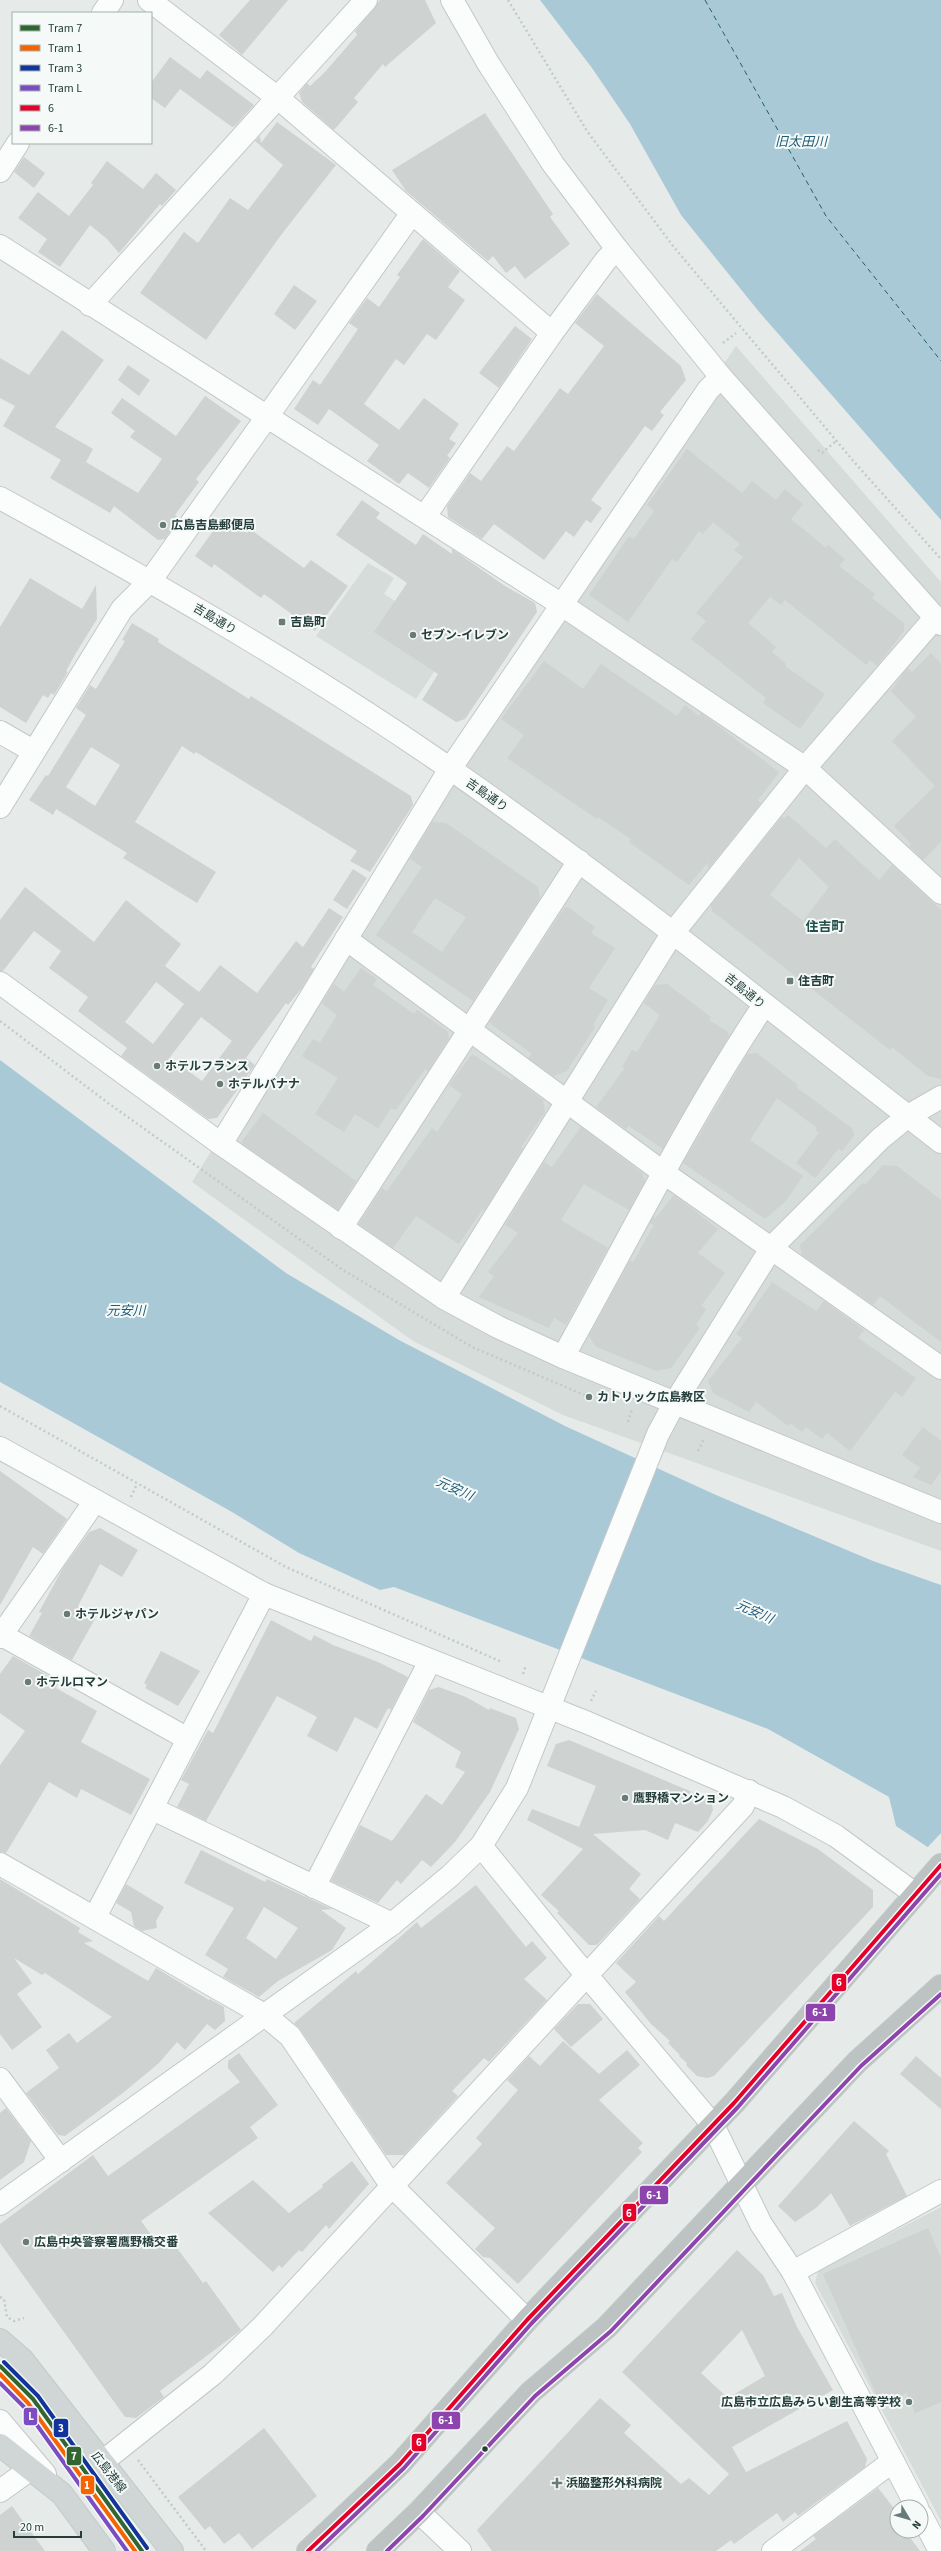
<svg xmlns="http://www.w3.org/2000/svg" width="941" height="2551" font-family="'Source Sans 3','Noto Sans JP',sans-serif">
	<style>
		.built { fill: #d5dcda }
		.water { fill: #aac9d7 }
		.pier { fill: #e6ebea }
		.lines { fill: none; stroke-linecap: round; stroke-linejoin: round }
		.ferry { stroke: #215c77; stroke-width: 1; stroke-dasharray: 5 4; stroke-linecap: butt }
		.building { fill: #ced2d1; fill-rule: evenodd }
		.minor-casing { stroke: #c3c8c7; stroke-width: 24 }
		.major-casing { stroke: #c2cac9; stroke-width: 24 }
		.highway-casing { stroke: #c2cac9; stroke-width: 24 }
		.path { stroke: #c2cbca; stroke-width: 2.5; stroke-dasharray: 2 3; stroke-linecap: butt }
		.minor { stroke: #fbfcfc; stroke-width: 22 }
		.major { stroke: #cfd6d5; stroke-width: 22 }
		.highway { stroke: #bcc3c2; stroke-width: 22 }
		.bus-1-casing { stroke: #f5faf8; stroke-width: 7 }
		.bus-2-casing { stroke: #f5faf8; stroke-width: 7 }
		.bus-1 { stroke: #e4002b; stroke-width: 4 }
		.bus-2 { stroke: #8e44ad; stroke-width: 4 }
		.tram-1-casing { stroke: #f5faf8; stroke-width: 7 }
		.tram-2-casing { stroke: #f5faf8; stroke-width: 7 }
		.tram-3-casing { stroke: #f5faf8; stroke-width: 7 }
		.tram-4-casing { stroke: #f5faf8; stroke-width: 7 }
		.tram-1 { stroke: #316631; stroke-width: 4 }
		.tram-2 { stroke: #f56400; stroke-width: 4 }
		.tram-3 { stroke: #13349b; stroke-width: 4 }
		.tram-4 { stroke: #7b4cc2; stroke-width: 4 }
		.poi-dot { fill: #697b78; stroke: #f5faf8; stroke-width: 1.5 }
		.bus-dot { fill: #253e3b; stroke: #f5faf8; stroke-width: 1.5 }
		.labels { text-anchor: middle; stroke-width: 4; stroke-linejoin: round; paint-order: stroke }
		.poi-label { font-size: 12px; font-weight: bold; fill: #253e3b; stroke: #f5faf8; text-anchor: start }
		.street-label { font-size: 12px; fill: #253e3b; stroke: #f5faf8 }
		.water-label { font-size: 13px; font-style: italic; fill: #215c77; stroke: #f5faf8 }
		.neighbourhood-label { font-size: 13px; font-weight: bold; fill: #214f4b; stroke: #f5faf8 }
		.line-badge { stroke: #f5faf8; stroke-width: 1.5 }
		.badge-label { font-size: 11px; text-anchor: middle; font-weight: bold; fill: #fff }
	</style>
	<rect width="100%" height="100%" fill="#e6ebea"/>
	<g class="built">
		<path d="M736,346L941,582V1551L563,1415L413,1341L192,1182L449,769Z"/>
		<path d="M368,563L394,578L384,594L455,640L416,699L316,636Z"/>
		<path d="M941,2207V2521L815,2283L818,2271Z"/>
	</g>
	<g class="water">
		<path d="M540,0H941V520L760,313L681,215L630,124L592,68Z"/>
		<path d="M0,1060L286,1273L399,1340L565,1426L716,1495L873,1561L941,1585V1856L896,1826L889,1797L768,1729L394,1587L380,1590L299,1553L232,1512L0,1382Z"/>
	</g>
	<path class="pier" d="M941,1833V1858L926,1849Z"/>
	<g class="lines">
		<path class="ferry" d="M705,0L826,216L941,361"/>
	</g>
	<g class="building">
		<path d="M250,0H288L242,55L219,35Z"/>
		<path d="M380,0H425L436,23L385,67L383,64L354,98L358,102L334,130L302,102L299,93L307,83L310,86L325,72L357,35L355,31Z"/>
		<path d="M170,57L200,79L207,70L254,105L235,126L232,127L180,89L165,108L151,98V83Z"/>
		<path d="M485,113L553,214L550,217L570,244L525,279L515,266L506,273L493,256L488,261L406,191L392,170Z"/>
		<path d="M277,122L336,165L281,235L206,340L140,293L184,232L198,243L230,198L248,210L283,165L255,141L260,136L261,143Z"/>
		<path d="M24,157L45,173L34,188L14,172Z"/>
		<path d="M107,161L143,189L156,173L176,190L162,206L160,204L119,253L107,239L90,225L60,267L38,252L47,239L18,218L38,192L69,216L93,185L91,183Z"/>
		<path d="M423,239L460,271L448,287L465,300L436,340L427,334L404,365L396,359L364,404L399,430L424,398L459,424L449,439L456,443L447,456L450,458L429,488L408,473L399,484L367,461L379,445L329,409L318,425L294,409L313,380L320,385L358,329L349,323L367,298L379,307L400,277L397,275Z"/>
		<path d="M294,285L317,301L295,330L274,314Z"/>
		<path d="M597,294L681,366L686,380L660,412L664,415L652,431L645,426L591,500L602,508L591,523L586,520L574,537L566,531L544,560L494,524L482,539L448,517L447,506L470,473L481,481L507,446L514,451L560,388L568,394L604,346L575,323Z"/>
		<path d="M515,326L532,339L499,388L479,373Z"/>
		<path d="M62,330L104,360L55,427L93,449L86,462L138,493L162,459L130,437L135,431L111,413L122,398L176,436L205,396L241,421L196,479L199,482L175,515L179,518L165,539L158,540L114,506L110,513L50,478L61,460L3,426L15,406L0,398V358L29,375Z"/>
		<path d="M128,365L150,380L139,396L118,380Z"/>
		<path d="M687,449L742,493L752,481L776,500L785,489L803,504L791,519L826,548L828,545L845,559L839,566L875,594L872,598L904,623V631L877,666L870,660L866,665L785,600L781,605L770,597L748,623L776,647L772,652L786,664L785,666L825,694L800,729L763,703L766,698L691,639L706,621L696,613L743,557L734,550L740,544L713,522L703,534L699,531L677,562L672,559L628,622L589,595L629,536L634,539L654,511L647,505Z"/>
		<path d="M362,500L380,513L376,518L416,545L423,534L452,554V549L505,586L535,603L537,612L465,719L456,722L422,700L438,674L374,632L407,583L336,535Z"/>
		<path d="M224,516L247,533L250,529L304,568L311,560L348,586L315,631L264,594L261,598L214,564L212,568L195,556Z"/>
		<path d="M30,578L82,609L96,585L97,619L76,653L66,671L68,672L54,695L51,693L48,698L43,695L26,723L0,707V627Z"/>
		<path d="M132,623L159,639L158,642L249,699L251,696L411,796L413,805L370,872L350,861L357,851L196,752L194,754L182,746L135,822L216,872L197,903L123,858L127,853L56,809L53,815L29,800L46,775L48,776L86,715L76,708L90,685L96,689L125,641L122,640ZM91,747L120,765L95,806L66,787Z"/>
		<path d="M931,653L941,664V842L923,860L909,846L911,844L894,826L935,786L892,741L916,717L891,691L908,668L912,672Z"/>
		<path d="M544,661L583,689L601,664L677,716L685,705L699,716L701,713L779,772L758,800L761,803L708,869V862L689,885L629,842L631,839L598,817L597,819L507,758L524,735L501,719Z"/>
		<path d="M788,815L826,848L835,839L879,880L892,865L941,910V1079L928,1076L892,1047L890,1050L712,911L711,905L782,817L784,819ZM799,858L829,887L803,921L770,895Z"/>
		<path d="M432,822L446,823L538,887L540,898L473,1001L376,935L422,867L410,859ZM435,898L466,917L442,952L412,932Z"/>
		<path d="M353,869L367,878L347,909L333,900Z"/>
		<path d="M25,887L94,942L126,900L181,944L165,966L199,992L220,965L257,993L296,941L303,947L329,908L343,917L311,967L314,969L302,988L288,1005L286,1003L246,1058L255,1065L217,1118L208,1119L121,1056L127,1048L78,1011L88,997L49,968L61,951L34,931L3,971H0V920ZM156,982L184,1004L153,1044L125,1022ZM201,1017L232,1041L202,1081L170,1057Z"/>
		<path d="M568,907L595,927L591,933L615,948L589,988L608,1000L593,1025L595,1027L567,1071L553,1076L528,1058L532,1054L491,1024L490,1021L564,908Z"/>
		<path d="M361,968L377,979L373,985L414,1014L417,1010L447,1031L449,1038L428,1071L425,1069L396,1110L391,1108L378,1128L355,1114L344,1132L315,1114L338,1078L302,1056L313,1039L320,1043L337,1015L322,1003L334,984L344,992Z"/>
		<path d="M667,984L711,1017L709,1020L728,1032L729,1036L663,1149L629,1126L626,1129L596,1107L625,1068L622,1067L632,1050L637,1052L660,1015L644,1003L655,985Z"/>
		<path d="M757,1053L798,1085L796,1087L853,1129L854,1136L842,1151L839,1148L815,1178L796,1163L819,1133L815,1130L817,1128L777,1098L750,1140L803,1176L786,1201L765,1219L683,1163L747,1054Z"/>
		<path d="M472,1054L512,1080L514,1078L543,1100L545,1112L521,1147L523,1149L484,1211L482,1210L459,1244L416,1216L393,1248L359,1224L382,1188L387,1191L432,1128L437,1132L462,1094L449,1085Z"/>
		<path d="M263,1113L356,1181L338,1210L243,1144L242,1141Z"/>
		<path d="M581,1127L642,1173L645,1181L629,1210L584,1184L561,1220L608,1248L566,1325L554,1318L549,1328L479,1297L494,1276L488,1272L518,1233L505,1225L544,1162L552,1167Z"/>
		<path d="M883,1165L897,1166L941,1200V1342L880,1296L873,1305L802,1255L800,1245L863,1183L865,1185Z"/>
		<path d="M674,1195L718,1229L698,1253L725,1273L701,1306L706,1309L696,1325L700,1328L671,1368L656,1371L596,1347L589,1336L630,1260L633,1262L654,1225L650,1223L654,1215L655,1219Z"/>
		<path d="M772,1282L816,1311L824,1301L864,1330L858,1338L916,1378L902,1397L895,1392L850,1451L827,1433L822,1439L806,1427L802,1432L790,1423L788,1426L756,1402L749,1412L713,1393L708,1381L742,1338L736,1334Z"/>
		<path d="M923,1427L941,1441V1471L931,1485L913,1477L920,1468L902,1455Z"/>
		<path d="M0,1471L67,1519L43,1554L33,1547L0,1605Z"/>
		<path d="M100,1528L138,1550L122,1577L100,1564L78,1606L96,1617L72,1660L29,1636L42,1613L39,1612L63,1568L89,1532Z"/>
		<path d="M271,1620L311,1641L314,1635L333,1645L378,1662L408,1677L391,1710L388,1708L377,1729L355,1717L337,1752L307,1736L317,1717L277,1696L206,1821L177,1807L189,1784L181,1780L208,1730L213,1733Z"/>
		<path d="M161,1651L200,1671L178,1706L145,1688L147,1685L144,1683Z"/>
		<path d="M13,1656L59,1682L56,1688L97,1711L81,1742L150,1779L131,1815L81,1789L77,1798L49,1782L6,1853L0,1852V1765L25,1731L0,1713V1674Z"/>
		<path d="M439,1687L466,1697L489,1710L490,1708L516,1718L519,1729L490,1792L455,1842L431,1867L422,1860L401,1884L397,1880L378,1903L331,1881L360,1825L392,1841L426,1794L442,1805L465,1772L455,1767L461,1752L413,1722L429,1690Z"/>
		<path d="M569,1740L711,1800L713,1810L708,1821L698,1832L675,1823L668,1840L645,1830L593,1834L641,1874L629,1889L640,1899L597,1945H589L557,1913L559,1911L541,1895L583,1849L527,1820L532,1809L579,1827L596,1786L547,1766L556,1744Z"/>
		<path d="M759,1819L818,1849L873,1890V1907L714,2076L707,2078L697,2076L686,2065L687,2063L679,2056L680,2055L668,2043L670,2041L651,2024L625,1992L636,1982L616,1963L659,1916L664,1921Z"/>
		<path d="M201,1850L265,1882L267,1879L332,1909L321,1910L346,1928L332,1950L278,1981L259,1997L223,1977L228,1969L205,1955L234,1908L184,1883ZM264,1907L298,1928L276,1959L246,1938Z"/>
		<path d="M0,1879L80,1928L78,1932L93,1941L84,1943L148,1981L156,1968L209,2000L210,1999L224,2007L225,2021L215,2030L207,2024L185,2050L177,2042L159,2063L124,2092L65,2136L58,2135L26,2093L59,2068L46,2050L69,2033L77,2043L112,2017L45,1973L42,1975L14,1958L32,1983L17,1994L42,2027L12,2050L0,2034Z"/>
		<path d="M126,1884L164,1907L156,1921L157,1928L142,1931L134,1926L131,1912L116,1903Z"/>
		<path d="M476,1885L526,1947L532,1941L547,1958L524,1979L547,2000L489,2062L484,2058L452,2091L458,2096L404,2155H386L300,2029L294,2023L356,1971L358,1974L417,1922L421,1928Z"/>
		<path d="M578,2004H590L603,2019L571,2047L554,2029Z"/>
		<path d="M563,2041L599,2074L627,2050L640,2065L599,2100L643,2143L638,2148L642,2152L518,2284L490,2258L483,2257L475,2249L495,2228L446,2183L482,2144L476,2138L518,2090L507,2080L529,2056L540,2066Z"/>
		<path d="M239,2053L278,2105L250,2127L258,2138L141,2221L161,2248L171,2240L203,2283L206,2281L241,2330L160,2391L164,2397L136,2418L125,2417L0,2243V2224L93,2155L108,2176L240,2082L228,2068V2061Z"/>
		<path d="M916,2056L941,2078V2109L900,2074Z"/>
		<path d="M6,2108L31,2141L24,2162L0,2180V2113Z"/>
		<path d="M854,2121L889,2151L886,2154L907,2196L850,2226L831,2193L816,2208L795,2222L778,2206Z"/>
		<path d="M352,2161L369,2184L329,2229L326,2225L302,2252L299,2250L282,2268L279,2265L273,2272L208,2213L253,2180L289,2213L323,2187L322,2185Z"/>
		<path d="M928,2228L941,2258V2402L915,2413L907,2393L881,2405L823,2274Z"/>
		<path d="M737,2250L763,2275L774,2296L782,2293L797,2327L833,2390L732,2447L746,2472L847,2421L867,2459L865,2467L798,2516L795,2512L783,2522L777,2513L734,2544L731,2540L716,2551H492L477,2530L600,2398L631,2425L624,2433L681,2484L689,2478L709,2495L729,2474L622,2372ZM742,2330L765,2376L728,2398L701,2373Z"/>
		<path d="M264,2428L317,2496L252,2549L239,2533L224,2544L210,2526L205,2530L178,2497Z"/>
		<path d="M878,2488L897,2512V2531H905L920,2551H800L816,2539L813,2536Z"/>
		<path d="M12,2506L45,2551H0V2515Z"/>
	</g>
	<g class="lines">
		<g class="minor-casing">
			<g id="minor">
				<path d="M149,0L278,98L552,333"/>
				<path d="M452,0L488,63L553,164L617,249L721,377L941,624"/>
				<path d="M103,13L112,0"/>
				<path d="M0,171L18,143"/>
				<path d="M0,246L562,605L805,768L941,893"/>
				<path d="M90,305L366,0"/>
				<path d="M0,498C148,579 294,662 433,757C608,877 773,1012 941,1142"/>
				<path d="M425,516L552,333L606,260L617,249"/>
				<path d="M0,732L33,751"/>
				<path d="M0,807L122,609L150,581L412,213"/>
				<path d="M346,939L664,1173L941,1368"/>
				<path d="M0,983L221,1144L444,1298L498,1327L563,1357L941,1512"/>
				<path d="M221,1144L450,769L708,390L721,377"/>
				<path d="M341,1228L579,861"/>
				<path d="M444,1298L672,934L805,768L935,618"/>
				<path d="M563,1357C629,1239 689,1117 764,1005"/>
				<path d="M0,1448L264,1594L588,1723L783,1807L836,1836L915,1894"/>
				<path d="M0,1634L188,1739"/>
				<path d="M0,1637L95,1501"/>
				<path d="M153,1809L392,1924"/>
				<path d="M0,1864L266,2016L290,2036L391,2185L527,2320"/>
				<path d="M314,1887L430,1661"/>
				<path d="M95,1917L264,1594"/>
				<path d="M0,2079L61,2161"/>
				<path d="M0,2204L392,1924L450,1876L481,1846"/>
				<path d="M793,2272L941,2191"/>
				<path d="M0,2421L45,2474"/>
				<path d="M101,2463L213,2374L262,2327L743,1806L749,1791"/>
				<path d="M0,2491L32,2468"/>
				<path d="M917,2507L793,2272L761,2224L713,2125L573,1959L481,1846L517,1788L658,1434L674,1404L772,1247L880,1139L908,1116L941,1097"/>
				<path d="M419,2512L460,2551"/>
				<path d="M921,2515L940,2551"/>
				<path d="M773,2551L893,2461"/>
			</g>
		</g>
		<g class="major-casing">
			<g id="major">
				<path d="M0,2340L22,2359L172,2551"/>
				<path d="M0,2445L62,2494L104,2551"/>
			</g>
		</g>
		<g class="highway-casing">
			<g id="highway">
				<path d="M308,2551L400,2464L527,2320L734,2103L941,1865"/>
				<path d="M378,2551L419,2512L531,2392L607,2327L857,2062L941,1986"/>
			</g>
		</g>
		<g class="path">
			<path d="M508,0L587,131L673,246L855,463L941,559"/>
			<path d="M723,343L736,333"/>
			<path d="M818,450L822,453L836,441"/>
			<path d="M0,1021L108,1103L343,1270L472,1347L589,1397"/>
			<path d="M0,1406L286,1567L502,1662"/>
			<path d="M628,1422L632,1409"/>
			<path d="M698,1451L704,1439"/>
			<path d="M131,1497L137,1484"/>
			<path d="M523,1674L526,1665"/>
			<path d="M591,1701L596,1691"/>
			<path d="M0,2297L4,2299L7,2317L14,2321L24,2318"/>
			<path d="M138,2460L206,2551"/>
		</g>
		<use href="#minor" class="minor"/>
		<use href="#major" class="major"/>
		<use href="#highway" class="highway"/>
		<g class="bus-1-casing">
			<path id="bus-1" d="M308,2551L400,2464L527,2320L734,2103L941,1865"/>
		</g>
		<g class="bus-2-casing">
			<g id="bus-2">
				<path d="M317,2551L404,2468L531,2324L738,2107L941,1874"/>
				<path d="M387,2551L423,2516L535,2396L611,2331L861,2066L941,1994"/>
			</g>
		</g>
		<use href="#bus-1" class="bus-1"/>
		<use href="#bus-2" class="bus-2"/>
		<g class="tram-1-casing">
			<path id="tram-1" d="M0,2366L33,2399L142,2551"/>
		</g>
		<g class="tram-2-casing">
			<path id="tram-2" d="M0,2374L28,2403L135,2551"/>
		</g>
		<g class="tram-3-casing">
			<path id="tram-3" d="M4,2362L38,2396L147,2548"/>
		</g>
		<g class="tram-4-casing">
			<path id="tram-4" d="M0,2383L24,2407L127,2551"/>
		</g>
		<use href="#tram-1" class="tram-1"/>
		<use href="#tram-2" class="tram-2"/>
		<use href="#tram-3" class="tram-3"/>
		<use href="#tram-4" class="tram-4"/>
	</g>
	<g class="poi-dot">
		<circle cx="163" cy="525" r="4"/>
		<rect x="278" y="618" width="8" height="8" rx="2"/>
		<circle cx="413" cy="635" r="4"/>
		<rect x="786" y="977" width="8" height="8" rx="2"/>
		<circle cx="157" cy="1066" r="4"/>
		<circle cx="220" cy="1084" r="4"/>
		<circle cx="589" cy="1397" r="4"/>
		<circle cx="67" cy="1614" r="4"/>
		<circle cx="28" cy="1682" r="4"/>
		<circle cx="625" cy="1798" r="4"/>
		<circle cx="26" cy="2242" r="4"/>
		<circle cx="909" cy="2402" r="4"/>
		<path d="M555 2477h4v4h4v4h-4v4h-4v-4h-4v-4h4z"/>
	</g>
	<circle class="bus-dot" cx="485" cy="2449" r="3.5"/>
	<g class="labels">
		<g class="poi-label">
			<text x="171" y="529">広島吉島郵便局</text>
			<text x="290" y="626">吉島町</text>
			<text x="421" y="639">セブン-イレブン</text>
			<text x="798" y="985">住吉町</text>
			<text x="165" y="1070">ホテルフランス</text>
			<text x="228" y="1088">ホテルバナナ</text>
			<text x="597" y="1401">カトリック広島教区</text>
			<text x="75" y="1618">ホテルジャパン</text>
			<text x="36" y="1686">ホテルロマン</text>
			<text x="633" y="1802">鷹野橋マンション</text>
			<text x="34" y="2246">広島中央警察署鷹野橋交番</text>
			<text x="901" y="2406" text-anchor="end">広島市立広島みらい創生高等学校</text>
			<text x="566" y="2487">浜脇整形外科病院</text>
		</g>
		<g class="street-label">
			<text transform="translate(215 619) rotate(31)" y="4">吉島通り</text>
			<text transform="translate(487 795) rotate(35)" y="4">吉島通り</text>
			<text transform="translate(745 991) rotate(39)" y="4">吉島通り</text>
			<text transform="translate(109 2472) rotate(52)" y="4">広島港線</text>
		</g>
		<g class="water-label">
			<text x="801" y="146">旧太田川</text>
			<text x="126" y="1315">元安川</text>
			<text transform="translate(455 1488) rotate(24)" y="5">元安川</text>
			<text transform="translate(755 1611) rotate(24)" y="5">元安川</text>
		</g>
		<g class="neighbourhood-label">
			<text x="825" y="931">住吉町</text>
		</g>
	</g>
	<g class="line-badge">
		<rect x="831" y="1973" width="16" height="19" rx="4" fill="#e4002b"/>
		<rect x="805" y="2003" width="31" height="19" rx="4" fill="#8e44ad"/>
		<rect x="639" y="2185" width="30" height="20" rx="4" fill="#8e44ad"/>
		<rect x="622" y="2203" width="15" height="19" rx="4" fill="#e4002b"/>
		<rect x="23" y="2407" width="15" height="19" rx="4" fill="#7b4cc2"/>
		<rect x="431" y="2411" width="30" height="19" rx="4" fill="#8e44ad"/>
		<rect x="53" y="2418" width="16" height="20" rx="4" fill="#13349b"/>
		<rect x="411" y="2433" width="16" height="19" rx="4" fill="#e4002b"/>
		<rect x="66" y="2446" width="16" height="20" rx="4" fill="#316631"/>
		<rect x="80" y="2475" width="15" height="20" rx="4" fill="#f56400"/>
	</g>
	<g class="badge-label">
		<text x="839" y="1986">6</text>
		<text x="820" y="2016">6-1</text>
		<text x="654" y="2199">6-1</text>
		<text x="629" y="2217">6</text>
		<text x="31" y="2420">L</text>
		<text x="446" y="2424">6-1</text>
		<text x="61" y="2432">3</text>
		<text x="419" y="2446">6</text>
		<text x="74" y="2460">7</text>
		<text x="87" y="2489">1</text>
	</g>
	<rect x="12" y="12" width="140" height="132" fill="#f5faf8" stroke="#a2afac"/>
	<rect x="20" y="25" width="20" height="6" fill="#316631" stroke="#a2afac"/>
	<text x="48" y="32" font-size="12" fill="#253e3b">Tram 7</text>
	<rect x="20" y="45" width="20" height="6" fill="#f56400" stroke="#a2afac"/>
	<text x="48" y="52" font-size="12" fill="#253e3b">Tram 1</text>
	<rect x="20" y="65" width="20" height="6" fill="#13349b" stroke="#a2afac"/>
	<text x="48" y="72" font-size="12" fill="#253e3b">Tram 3</text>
	<rect x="20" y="85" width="20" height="6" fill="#7b4cc2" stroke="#a2afac"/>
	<text x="48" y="92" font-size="12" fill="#253e3b">Tram L</text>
	<rect x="20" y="105" width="20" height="6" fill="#e4002b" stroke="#a2afac"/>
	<text x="48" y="112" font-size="12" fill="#253e3b">6</text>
	<rect x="20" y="125" width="20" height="6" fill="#8e44ad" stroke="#a2afac"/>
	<text x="48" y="132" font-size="12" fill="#253e3b">6-1</text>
	<g transform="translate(909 2519) rotate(128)"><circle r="19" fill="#f5faf8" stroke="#a2afac"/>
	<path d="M0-3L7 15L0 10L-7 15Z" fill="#697b78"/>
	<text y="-6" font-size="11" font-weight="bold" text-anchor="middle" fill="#253e3b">N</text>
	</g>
	<path d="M14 2531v6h67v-6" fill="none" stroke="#253e3b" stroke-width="2"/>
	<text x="20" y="2531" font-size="12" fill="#253e3b" stroke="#f5faf8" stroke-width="3" paint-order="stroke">20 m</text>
</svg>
